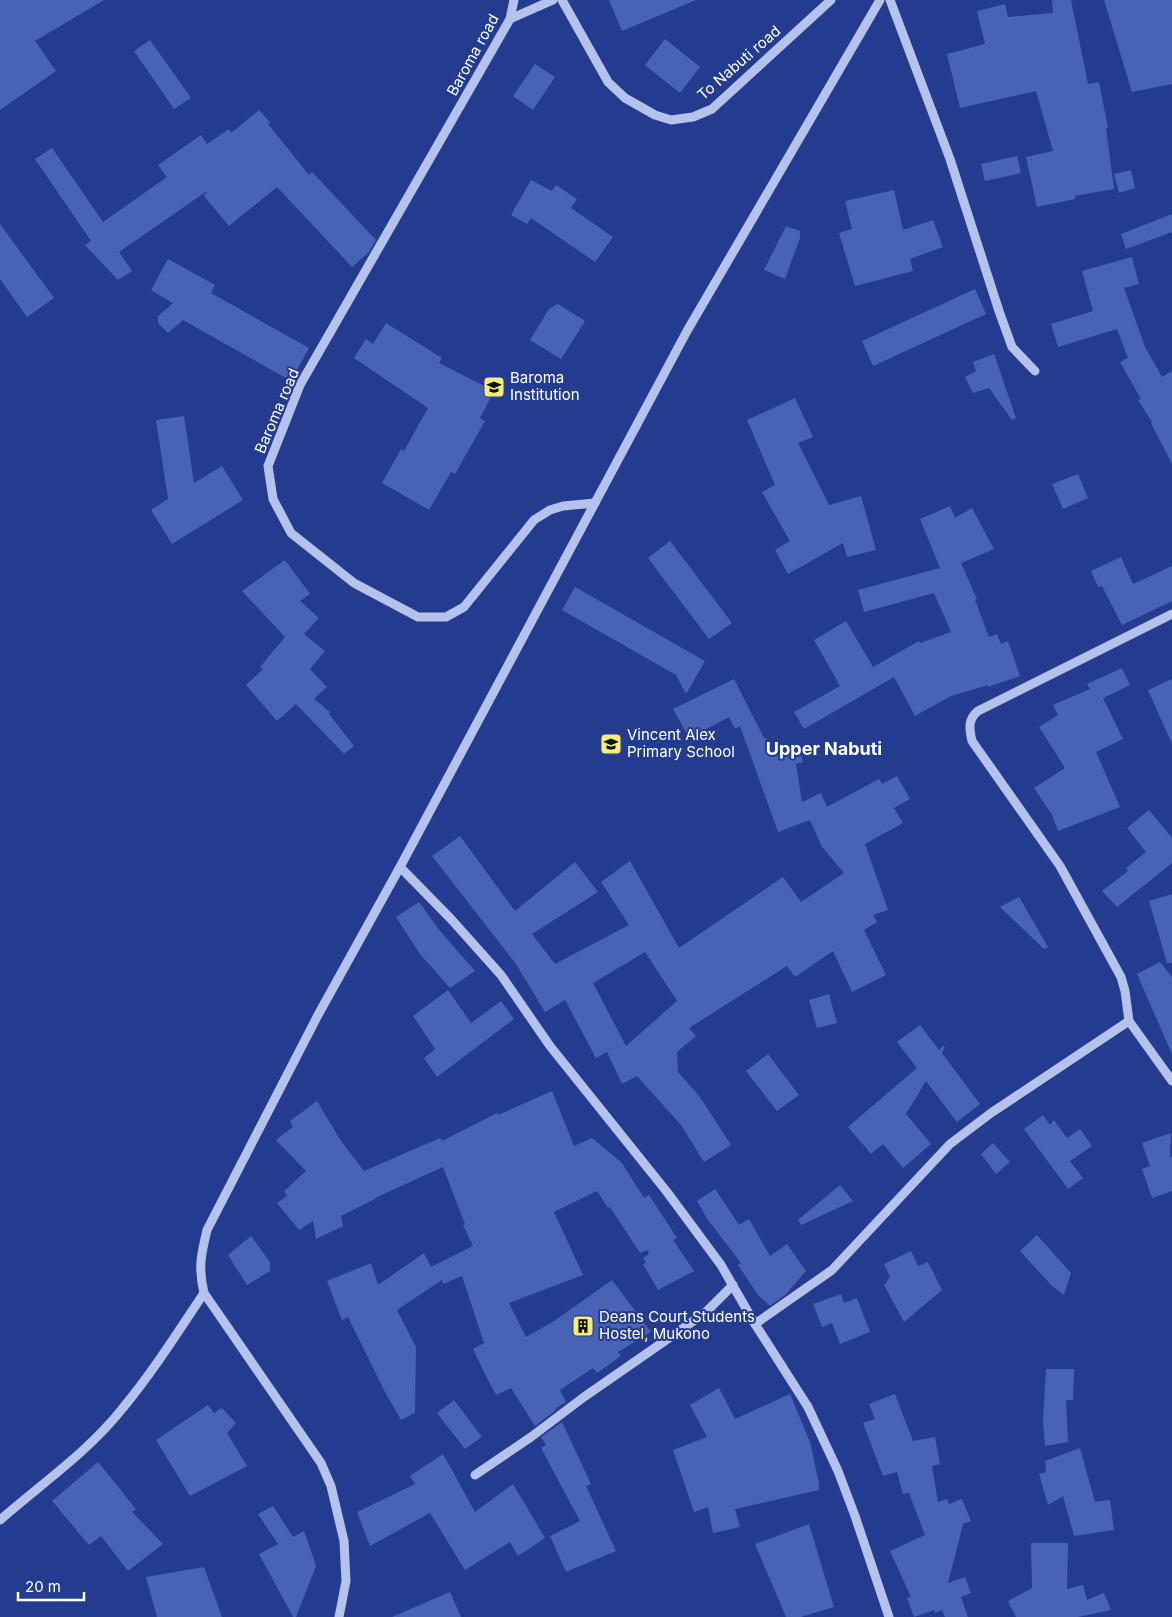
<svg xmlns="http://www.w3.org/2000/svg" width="1172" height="1617" font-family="Inter,sans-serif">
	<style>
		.building { fill: #4862b5; fill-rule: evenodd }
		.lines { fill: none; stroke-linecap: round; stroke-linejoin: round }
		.minor { stroke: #b5c2ec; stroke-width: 9 }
		.labels { text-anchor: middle; stroke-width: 4; stroke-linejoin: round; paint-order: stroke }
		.street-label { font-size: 15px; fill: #fff; stroke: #243c90 }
		.poi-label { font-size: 15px; fill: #fff; stroke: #243c90; text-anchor: start }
		.quarter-label { font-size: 18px; font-weight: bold; fill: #fff; stroke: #243c90 }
	</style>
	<rect width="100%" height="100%" fill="#243c90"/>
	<g class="building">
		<path d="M0,0H104L35,41L56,71L0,110Z"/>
		<path d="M609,0H696L622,31Z"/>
		<path d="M1052,0H1071L1088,84L1099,82L1108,128H1106L1114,189L1075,196V199L1037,207L1026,157L1053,151L1036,91L960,108L947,54L985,44L977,11L1005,4L1008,17L1053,13Z"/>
		<path d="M1104,0H1172V84L1132,92Z"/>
		<path d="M665,39L700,67L680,93L645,65Z"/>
		<path d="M150,40L191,98L174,109L134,51Z"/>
		<path d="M535,64L555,77L533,110L513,96Z"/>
		<path d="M259,110L270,122L268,124L309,175L312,172L376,240L369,252L352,267L277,187L229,226L204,196L207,191L119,252L132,271L118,280L85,245L91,241L35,159L52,148L103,222L167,177L158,165L201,135L207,144L229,129L231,133Z"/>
		<path d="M1017,156L1021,173L985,181L981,164Z"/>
		<path d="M1131,170L1135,188L1119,193L1114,174Z"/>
		<path d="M531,180L552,191L556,185L577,199L571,208L613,237L595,262L531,218L527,224L511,215Z"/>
		<path d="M894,190L903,230L933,220L943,247L910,259L913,271L855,286L839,233L852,229L845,201Z"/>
		<path d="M1172,214V232L1126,249L1121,234Z"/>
		<path d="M0,224L54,298L27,317L0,279Z"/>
		<path d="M786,226L800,231V238L785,279L764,270Z"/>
		<path d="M1132,257L1139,284L1124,288L1145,347L1162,377L1172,371V464L1151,423L1152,422L1138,400L1141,399L1120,362L1128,358L1117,329L1058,347L1051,324L1093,311L1082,271Z"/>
		<path d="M168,259L215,285L211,293L309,348L291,381L183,320L168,333L158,323V316L173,303L151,290Z"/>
		<path d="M975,289L986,314L873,366L862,341Z"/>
		<path d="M558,304L585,321L561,359L530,340L549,309Z"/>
		<path d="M386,323L442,358L439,363L494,391L480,418L485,421L455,474L451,472L429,510L382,483L401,449L404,451L428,408L354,358L366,339L373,344Z"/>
		<path d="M994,354L1016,418L1012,420L989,388L973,393L965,377L976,371L973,362Z"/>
		<path d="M795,398L813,437L798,443L829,505L861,496L876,550L847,557L843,543L788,574L775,550L790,541L762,492L775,485L747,420Z"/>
		<path d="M184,416L194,483L222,466L243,500L172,544L151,510L168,499L156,420Z"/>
		<path d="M1078,474L1088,498L1063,509L1052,484Z"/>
		<path d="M950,506L955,518L972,508L994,549L961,563L977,599L975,600L989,637L997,634L1001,644L1008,641L1020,676L988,687V685L951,696L915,716L894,677L804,729L794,712L840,686L814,640L846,621L873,667L919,641L920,643L951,632L934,593L864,612L858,590L940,568L920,519Z"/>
		<path d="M670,541L732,623L709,639L648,558Z"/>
		<path d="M1121,557L1133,584L1172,566V601L1122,625L1102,586L1098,587L1091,571Z"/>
		<path d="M285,560L310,594L300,601L319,618L304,634L325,651L310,669L327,687L314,699L330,712L329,714L354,746L344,754L296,704L277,721L246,685L263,669L260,667L285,637L242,591Z"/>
		<path d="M575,587L705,661L686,694L676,675L562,610Z"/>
		<path d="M1122,668L1130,685L1103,698L1123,739L1096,752L1120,807L1058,831L1052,815L1034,788L1065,768L1039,727L1058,715L1053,705L1090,689L1087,684Z"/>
		<path d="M734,679L764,738H766L770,751L797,743L803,762L796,764L802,802L821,793L827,807L879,779L882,784L897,776L910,799L894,808L903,823L865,844L888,910L873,915L877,922L864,930L886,975L852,992L833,951L795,977L787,966L689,1028L696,1036L677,1052L678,1072L700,1097L731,1145L704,1162L681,1125L637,1076L622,1084L607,1052L596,1058L565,1000L545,1012L516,964L432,856L460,836L515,911L575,862L598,892L532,934L555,964L629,925L601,882L630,861L679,948L783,877L801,902L844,873L822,847L810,820L778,832L740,726L735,729L729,717L689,738L673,709ZM645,952L677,1001L626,1046L593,983Z"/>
		<path d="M1172,679V744L1148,690Z"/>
		<path d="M1149,810L1172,838V863L1117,907L1102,891L1128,871L1126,868L1146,852L1127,828Z"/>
		<path d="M1172,894V963H1167L1149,901Z"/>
		<path d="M1019,897L1048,947L1044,949L1000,907Z"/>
		<path d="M419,902L440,931L475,971L450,988L420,954L396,917Z"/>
		<path d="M1160,962L1172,977V1054L1137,974Z"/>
		<path d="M448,990L471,1023L501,1001L514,1019L437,1077L424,1058L435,1049L413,1016Z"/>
		<path d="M829,994L837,1023L817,1028L809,1000Z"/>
		<path d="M920,1025L939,1050L943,1046L945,1047L942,1053L980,1104L957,1122L926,1081L906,1114L931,1144L903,1168L883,1144L871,1154L848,1127L917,1068L897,1042Z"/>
		<path d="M768,1054L799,1095L777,1111L746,1071Z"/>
		<path d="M552,1091L574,1146L592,1138L622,1163L644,1198L649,1195L677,1238L673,1240L694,1271L658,1290L643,1264L646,1263L643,1258L649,1254L647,1250L640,1253L610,1207L608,1208L597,1191L554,1212L583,1275L509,1303L526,1337L554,1321L612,1280L651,1332L618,1352L621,1356L597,1373L593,1368L560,1390L566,1402L555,1409L556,1410L535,1426L511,1388L496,1395L485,1374L473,1349L484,1343L462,1276L443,1284L442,1280L397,1310L416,1347L415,1413L401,1420L385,1392L348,1317L342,1320L327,1281L371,1263L378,1285L424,1253L431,1267L473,1246L463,1225L465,1224L443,1167L375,1198V1199L341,1216L343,1226L316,1239L313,1221L299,1230L277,1203L287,1196L284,1191L306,1171L276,1140L293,1127L290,1121L317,1101L339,1138L364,1171L440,1138L442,1141L497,1113L498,1115Z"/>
		<path d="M1043,1115L1050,1125L1054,1120L1067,1138L1080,1129L1092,1146L1070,1161L1083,1178L1068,1189L1024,1129Z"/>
		<path d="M1171,1133L1170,1157L1172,1156V1191L1152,1198L1142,1169L1150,1166L1142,1143Z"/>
		<path d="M993,1143L1010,1162L996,1174L981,1154Z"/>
		<path d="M840,1185L853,1201L801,1225L798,1220Z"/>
		<path d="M715,1189L739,1225L749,1219L770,1256L787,1244L806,1271L785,1295L770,1306L758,1295L738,1265L741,1263L708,1220L697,1201Z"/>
		<path d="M1037,1235L1071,1273L1064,1295L1052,1286L1020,1251Z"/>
		<path d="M251,1236L270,1262V1271L247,1285L228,1255Z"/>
		<path d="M911,1251L918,1266L928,1262L942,1290L904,1322L884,1285L890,1277L884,1264Z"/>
		<path d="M841,1294L844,1303L857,1298L870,1332L840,1344L832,1323L822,1327L813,1304Z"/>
		<path d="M1046,1369H1074L1073,1400H1066L1068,1442L1045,1446L1043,1420Z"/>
		<path d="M719,1388L735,1419L790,1394L810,1442L819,1483V1490L735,1509L740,1527L713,1533L708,1507L694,1512L673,1450L707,1437L690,1405Z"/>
		<path d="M895,1394L913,1441L935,1437L940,1464L932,1466L938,1502L947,1499L949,1504L962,1499L971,1521L963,1524L948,1583L965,1577L971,1593L961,1597L968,1617H945L942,1610L935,1613L934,1610L914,1617L907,1598L911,1597L890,1551L925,1535L909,1493L903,1494L897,1472L883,1476L863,1423L875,1419L869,1404Z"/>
		<path d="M454,1400L482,1437L465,1449L437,1413Z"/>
		<path d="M208,1405L214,1413L222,1408L236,1423L227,1433L247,1466L190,1496L156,1440Z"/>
		<path d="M562,1422L591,1484L586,1486L616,1551L566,1572L550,1536L580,1521L541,1448L546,1445L541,1437Z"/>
		<path d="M1080,1448L1095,1502L1110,1500L1114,1530L1074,1536L1063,1496L1048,1505L1039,1474L1046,1472L1045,1461Z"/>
		<path d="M443,1454L475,1512L513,1484L545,1538L518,1556L510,1542L465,1570L430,1513L370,1546L357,1512L415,1484L410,1476Z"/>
		<path d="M98,1462L136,1509L132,1512L163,1544L128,1571L101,1536L89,1545L52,1501Z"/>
		<path d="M273,1506L293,1537L304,1531L316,1566L296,1617H293L259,1554L278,1544L258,1514Z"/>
		<path d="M809,1524L834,1607L801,1617H786L755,1544Z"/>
		<path d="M1031,1543H1068L1067,1589L1083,1585L1087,1600L1104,1593L1111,1610L1078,1617H1016L1008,1601L1032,1588Z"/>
		<path d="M204,1567L222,1617H157L146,1577Z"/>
		<path d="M450,1592L461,1617H392Z"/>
	</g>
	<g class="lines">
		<g class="minor">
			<path d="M514,0L510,19L300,385L268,466L273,499L291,533L354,583L418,617H446L464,607L534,520L550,510L563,506L595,503"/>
			<path d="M562,0L608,82L625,98L655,115L671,120L693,117L712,109L831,0"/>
			<path d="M890,0L950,159L999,311L1012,347L1035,371"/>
			<path d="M510,19L553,0"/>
			<path d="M400,867L451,919L501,975L550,1046L667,1192L721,1265L755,1324L808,1407L838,1471L855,1516L889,1617"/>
			<path d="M1129,1021L1172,1081"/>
			<path d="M755,1324L832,1270L950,1144L991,1113L1129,1021L1125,991L1121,977L1060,866L972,741C969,728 968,719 978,711L1172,614"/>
			<path d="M475,1475L531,1437L584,1397L705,1313L733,1285"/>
			<path d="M0,1520C41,1484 88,1452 122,1409C152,1373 178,1332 204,1293"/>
			<path d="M339,1617L346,1581L344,1541L331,1486L321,1463L204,1293C198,1267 201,1255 207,1230L318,1015L400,867L687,331L880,0"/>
		</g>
	</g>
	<defs>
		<g id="school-square" transform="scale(1.125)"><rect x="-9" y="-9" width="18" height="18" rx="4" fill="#f6ed78" stroke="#243c90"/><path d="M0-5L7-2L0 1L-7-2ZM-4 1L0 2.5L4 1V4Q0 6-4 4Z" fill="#111"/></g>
		<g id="building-square" transform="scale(1.125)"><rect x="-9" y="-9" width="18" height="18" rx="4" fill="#f6ed78" stroke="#243c90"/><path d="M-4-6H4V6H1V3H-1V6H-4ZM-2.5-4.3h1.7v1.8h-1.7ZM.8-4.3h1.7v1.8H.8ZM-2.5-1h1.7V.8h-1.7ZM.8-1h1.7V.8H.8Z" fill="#111"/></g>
	</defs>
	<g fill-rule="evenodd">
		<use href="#school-square" x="494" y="387"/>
		<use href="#school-square" x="611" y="744"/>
		<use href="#building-square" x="583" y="1326"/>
	</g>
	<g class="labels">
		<g class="street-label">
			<text transform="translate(473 55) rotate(-61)" y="5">Baroma road</text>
			<text transform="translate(739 63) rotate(-41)" y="5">To Nabuti road</text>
			<text transform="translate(277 411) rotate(-67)" y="5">Baroma road</text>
		</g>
		<g class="poi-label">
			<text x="510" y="383">Baroma<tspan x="510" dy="17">Institution</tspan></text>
			<text x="627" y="740">Vincent Alex<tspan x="627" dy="17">Primary School</tspan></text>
			<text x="599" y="1322">Deans Court Students<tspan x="599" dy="17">Hostel, Mukono</tspan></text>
		</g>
		<g class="quarter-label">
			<text x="824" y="755">Upper Nabuti</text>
		</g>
	</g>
	<path d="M18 1592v8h66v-8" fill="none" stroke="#ffffff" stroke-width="2.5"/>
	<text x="25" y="1592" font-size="15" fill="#ffffff" stroke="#243c90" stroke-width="4" paint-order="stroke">20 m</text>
</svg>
